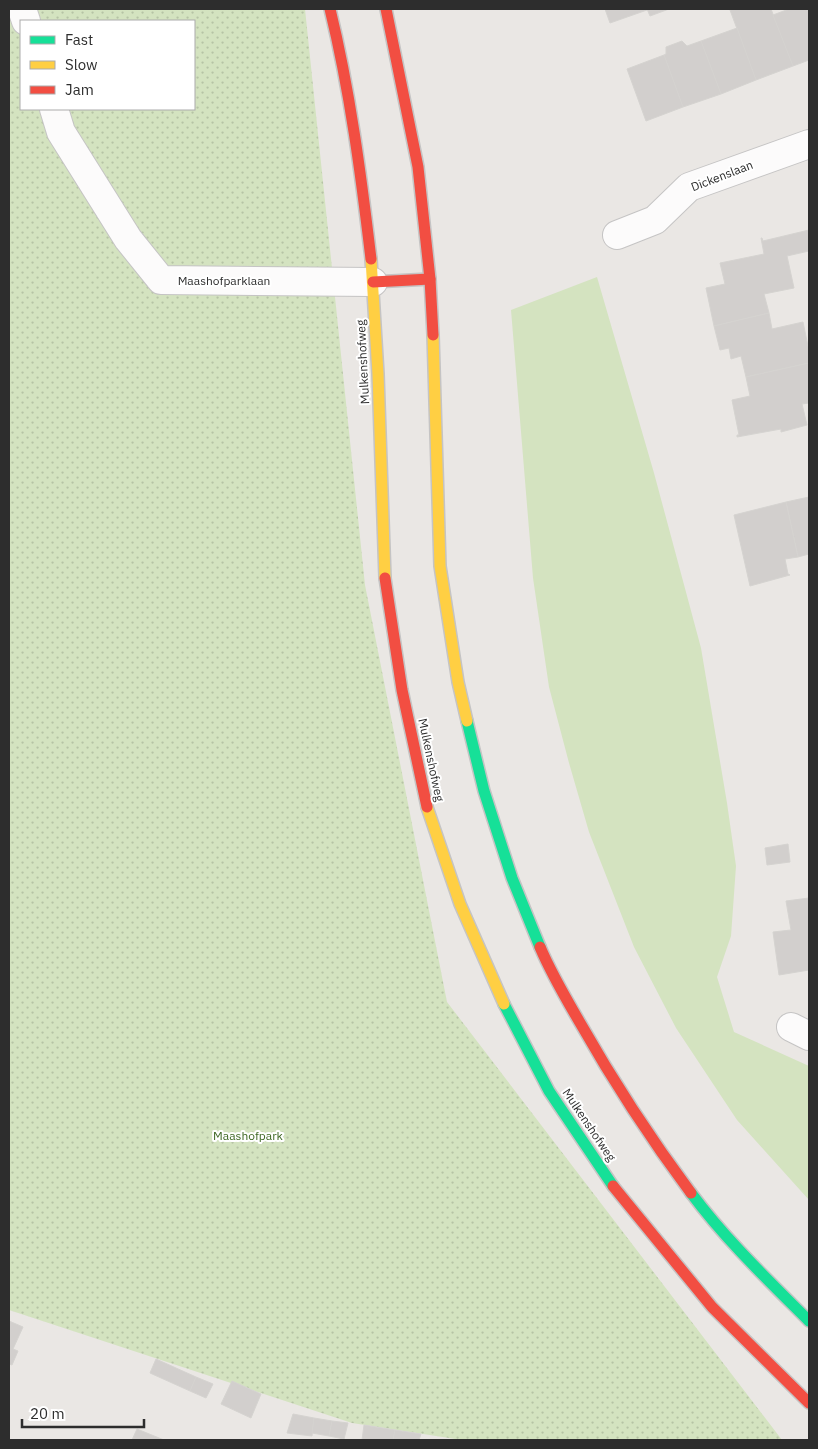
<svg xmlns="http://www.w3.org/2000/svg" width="818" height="1449" font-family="'IBM Plex Sans',sans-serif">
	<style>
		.grass { fill: #d4e3c0 }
		.park { fill: url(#park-dots); fill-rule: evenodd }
		.building { fill: #d2cfcd; stroke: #d5d3d0 }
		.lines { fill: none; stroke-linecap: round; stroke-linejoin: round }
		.street-casing { stroke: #c5c4c4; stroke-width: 30 }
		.fast-casing { stroke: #c5c4c4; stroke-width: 14 }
		.slow-casing { stroke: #c5c4c4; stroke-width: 14 }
		.jam-casing { stroke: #c5c4c4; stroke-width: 14 }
		.street { stroke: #fcfbfb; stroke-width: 28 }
		.fast { stroke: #16e098; stroke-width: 11 }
		.slow { stroke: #ffcf43; stroke-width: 11 }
		.jam { stroke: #f24e42; stroke-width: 11 }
		.labels { text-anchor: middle; stroke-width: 4; stroke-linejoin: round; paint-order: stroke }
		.street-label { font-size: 12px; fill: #2d2d2d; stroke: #fff }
		.park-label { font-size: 12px; fill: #3c6622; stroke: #fff }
	</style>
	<defs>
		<pattern id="park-dots" width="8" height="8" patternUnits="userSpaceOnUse" patternTransform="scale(1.25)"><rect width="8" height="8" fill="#d4e3c0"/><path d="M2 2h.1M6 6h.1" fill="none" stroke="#b6c3a5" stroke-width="1.8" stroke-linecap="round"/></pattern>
	</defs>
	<rect width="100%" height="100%" fill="#eae7e4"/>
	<path class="grass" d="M597,277L654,473L701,648L727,803L736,866L731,936L717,977L734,1032L809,1066V1200L737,1120L676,1028L634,947L589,832L569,763L549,687L533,578L511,310Z"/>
	<path class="park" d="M9,9H305L365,585L447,1002L782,1440H462L352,1423L9,1310ZM21,21H194V109H21Z"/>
	<g class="building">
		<path d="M605,9H647V10L610,23Z"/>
		<path d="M647,9H669L650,16Z"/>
		<path d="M735,9H771L793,66L756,80L730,10Z"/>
		<path d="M789,9H809V60L793,66L773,15Z"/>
		<path d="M737,28L756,80L721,94L701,41Z"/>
		<path d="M682,41L687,46L701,41L721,94L683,107L664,55L666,54V47Z"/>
		<path d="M664,55L683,107L646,121L627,69Z"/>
		<path d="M809,230V251L787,256L794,288L764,294L769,313L714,326L706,288L725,284L720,263L764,254L761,238H762L763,241Z"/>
		<path d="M769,313L772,329L803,322L809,351V363L746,377L741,356L731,359L729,348L720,350L714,326Z"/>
		<path d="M809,363V403L802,404L807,425L781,432V429L737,437V435H739L732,400L750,396L746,377Z"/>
		<path d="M809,497V554L798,557L786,502Z"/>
		<path d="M786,502L798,557L785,559L788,574L790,575L750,586L734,515Z"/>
		<path d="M788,844L790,862L767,865L765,848Z"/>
		<path d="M809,898V970L779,975L773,932L791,930L786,901Z"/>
		<path d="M9,1321L23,1327L13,1349L18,1351L12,1365L9,1364Z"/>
		<path d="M156,1359L196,1377L190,1391L150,1373Z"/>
		<path d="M196,1377L213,1384L206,1398L190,1391Z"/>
		<path d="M232,1381L261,1394L251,1418L221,1404Z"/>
		<path d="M293,1414L314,1418L312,1436L287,1433Z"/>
		<path d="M314,1418L332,1421L329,1436L312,1433Z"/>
		<path d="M332,1421L348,1423L344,1439L329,1436Z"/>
		<path d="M364,1425L395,1430L393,1440H362Z"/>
		<path d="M137,1429L164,1440H132Z"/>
		<path d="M395,1430L421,1434L419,1440H393Z"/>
	</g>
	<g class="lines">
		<g class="street-casing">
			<g id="street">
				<path d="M22,9L26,21"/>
				<path d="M54,109L61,132L128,239L161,280L373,282"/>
				<path d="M617,235L655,220L689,187L809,144"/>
				<path d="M791,1027L809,1036"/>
			</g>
		</g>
		<g class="fast-casing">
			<g id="fast">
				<path d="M467,721L484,791L512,878L540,947"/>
				<path d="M504,1004L549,1091L613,1186"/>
				<path d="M691,1193C726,1240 768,1280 809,1321"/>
			</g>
		</g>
		<g class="slow-casing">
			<g id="slow">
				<path d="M371,259L378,374L385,578"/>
				<path d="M433,335L440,566L458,682L467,721"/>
				<path d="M427,807L460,904L504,1004"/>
			</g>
		</g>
		<g class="jam-casing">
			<g id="jam">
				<path d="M330,9C350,91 361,175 371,259"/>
				<path d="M386,9L418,167L430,279L433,335"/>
				<path d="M373,282L430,279"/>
				<path d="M385,578L402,690L427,807"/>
				<path d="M540,947C551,973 565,997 579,1021C613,1081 650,1138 691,1193"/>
				<path d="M613,1186L712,1307L809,1403"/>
			</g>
		</g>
		<use href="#street" class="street"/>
		<use href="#fast" class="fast"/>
		<use href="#slow" class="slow"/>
		<use href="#jam" class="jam"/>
	</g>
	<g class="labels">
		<g class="street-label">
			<text transform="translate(722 176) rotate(-21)" y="4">Dickenslaan</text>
			<text x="224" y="285">Maashofparklaan</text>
			<text transform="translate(363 362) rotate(-93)" y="4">Mulkenshofweg</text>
			<text transform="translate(431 760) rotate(78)" y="4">Mulkenshofweg</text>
			<text transform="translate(589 1125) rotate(56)" y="4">Mulkenshofweg</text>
		</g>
		<g class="park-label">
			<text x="248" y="1140">Maashofpark</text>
		</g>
	</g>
	<rect width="818" height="1449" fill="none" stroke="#2d2d2d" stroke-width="20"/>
	<rect x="20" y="20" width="175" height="90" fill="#ffffff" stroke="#ababab"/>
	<rect x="30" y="36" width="25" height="8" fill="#16e098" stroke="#ababab"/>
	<text x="65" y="45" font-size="15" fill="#2d2d2d">Fast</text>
	<rect x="30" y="61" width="25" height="8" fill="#ffcf43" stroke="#ababab"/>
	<text x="65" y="70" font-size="15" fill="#2d2d2d">Slow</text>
	<rect x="30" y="86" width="25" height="8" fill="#f24e42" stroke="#ababab"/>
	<text x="65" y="95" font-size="15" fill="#2d2d2d">Jam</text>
	<path d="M22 1419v8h122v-8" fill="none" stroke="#2d2d2d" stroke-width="2.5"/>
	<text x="30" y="1419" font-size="15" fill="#2d2d2d" stroke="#ffffff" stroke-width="4" paint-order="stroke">20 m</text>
</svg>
